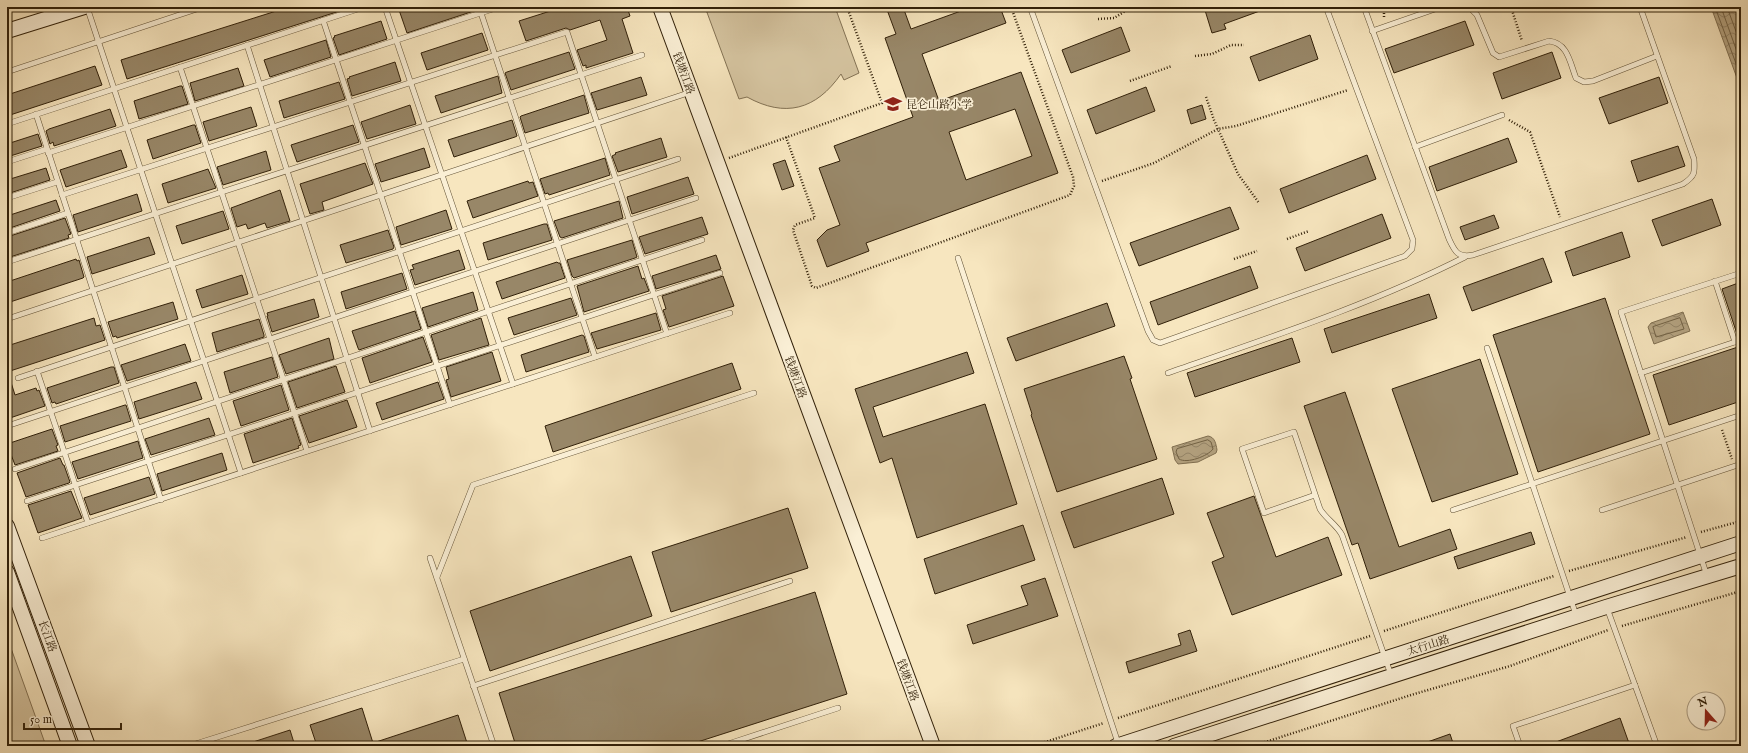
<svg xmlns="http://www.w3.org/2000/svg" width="1748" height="753" font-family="'IM FELL English','Noto Serif SC',serif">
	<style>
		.green { fill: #d5c4a0; stroke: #837254 }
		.water { fill: url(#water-waves); stroke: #806f51 }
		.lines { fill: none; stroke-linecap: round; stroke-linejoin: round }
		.shore { stroke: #726245; stroke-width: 1 }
		.building { fill: #988768; stroke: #312009; fill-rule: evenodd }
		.lane-casing { stroke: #625236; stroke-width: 6 }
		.secondary-casing { stroke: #312009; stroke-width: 16 }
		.path { stroke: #312009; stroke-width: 2.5; stroke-dasharray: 1 2; stroke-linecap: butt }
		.lane { stroke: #faefd5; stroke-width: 5 }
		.secondary { stroke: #faefd5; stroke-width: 14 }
		.labels { text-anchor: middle; stroke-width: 3.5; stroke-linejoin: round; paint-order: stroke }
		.street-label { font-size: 11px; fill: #312009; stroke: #faefd5 }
		.poi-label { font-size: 11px; fill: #312009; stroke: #faefd5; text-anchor: start }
	</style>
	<defs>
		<pattern id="water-waves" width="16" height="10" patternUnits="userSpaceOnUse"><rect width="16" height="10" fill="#b4a381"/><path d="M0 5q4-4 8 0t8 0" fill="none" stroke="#938468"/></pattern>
	</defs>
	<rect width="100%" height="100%" fill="#f7e6bf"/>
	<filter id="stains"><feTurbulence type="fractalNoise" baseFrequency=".005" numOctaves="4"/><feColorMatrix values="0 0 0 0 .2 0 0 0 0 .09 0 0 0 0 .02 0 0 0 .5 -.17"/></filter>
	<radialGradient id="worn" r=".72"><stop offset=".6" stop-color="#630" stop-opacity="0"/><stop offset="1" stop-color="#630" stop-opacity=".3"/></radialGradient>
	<g class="green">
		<path d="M705,7H835L859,73L844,80L841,74C816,110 785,118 747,97L739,99Z"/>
		<path d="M7,637L46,746H7Z"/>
	</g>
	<g class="water">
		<path d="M1711,7H1740L1741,9V89Z"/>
		<path d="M1683,312L1690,331L1654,344L1648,327L1651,323Z"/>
		<path d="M1208,436C1215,437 1216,444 1217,450L1216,453L1198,462L1178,464L1175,460L1172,447Z"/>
	</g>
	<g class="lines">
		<g class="shore">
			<path d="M1715,7L1741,77"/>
			<path d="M1721,7L1741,63"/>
			<path d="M1727,7L1741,45"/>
			<path d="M1680,318L1684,329L1656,337L1653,327Z"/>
			<path d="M1208,440L1211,442L1213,449C1208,456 1187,464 1179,459L1176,452L1177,449Z"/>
		</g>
	</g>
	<g class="building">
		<path d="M289,7H346V9L127,79L121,60Z"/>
		<path d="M398,7H486L407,33Z"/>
		<path d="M563,7H627L630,16L622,19L633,53L586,68V65L583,66L577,50L607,40L600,20L570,30L566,28L526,41L519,21Z"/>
		<path d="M886,7H903L911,29L972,7H1000L1006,23L922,54L939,101L1021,72L1058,173L866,243L869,251L827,267L817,240L827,230L840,225L819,168L840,161L834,146L913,117L885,38L896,34ZM1015,109L1032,156L966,180L949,132Z"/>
		<path d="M1204,7H1267L1268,8L1224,24L1226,29L1212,33Z"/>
		<path d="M381,21L387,39L339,55L333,38L335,37L334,36Z"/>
		<path d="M1465,21L1474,45L1394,73L1385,49Z"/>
		<path d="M1121,27L1130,51L1071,73L1062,50Z"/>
		<path d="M482,33L488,50L427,70L421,53Z"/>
		<path d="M1310,35L1318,59L1259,81L1250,57Z"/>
		<path d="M326,40L331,57L270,77L264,60Z"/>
		<path d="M569,52L575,69L511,90L505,73L507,72Z"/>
		<path d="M1552,52L1561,78L1502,99L1493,73Z"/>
		<path d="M395,62L401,81L352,96L347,79L350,78L349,77Z"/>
		<path d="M95,66L102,85L7,116V95Z"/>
		<path d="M238,68L244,86L195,101L190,83Z"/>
		<path d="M498,76L502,93L441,113L435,96Z"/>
		<path d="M641,77L647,95L597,110L591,93Z"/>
		<path d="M1659,77L1668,103L1609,124L1599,98Z"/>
		<path d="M339,82L345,99L284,118L279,101Z"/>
		<path d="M180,86H182L188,104L139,119L134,101Z"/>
		<path d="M1146,87L1155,111L1096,134L1087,110Z"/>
		<path d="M584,95L589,113L525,133L520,117L521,116Z"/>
		<path d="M410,105L416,124L367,139L361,122Z"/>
		<path d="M1202,105L1206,119L1191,124L1187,110Z"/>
		<path d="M251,107L257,126L209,141L203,122Z"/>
		<path d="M110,109L116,126L54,146L53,142L50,144L46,131L49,129Z"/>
		<path d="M512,120L517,136L515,137L454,157L448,140Z"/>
		<path d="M193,125H195L201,143L153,159L147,140Z"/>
		<path d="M353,125L359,142L297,162L291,145Z"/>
		<path d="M38,134L42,146L7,157V144Z"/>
		<path d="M661,138L667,157L618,172L612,156L616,154L615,153Z"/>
		<path d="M1508,138L1517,162L1437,191L1429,167Z"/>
		<path d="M1678,146L1685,166L1638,182L1631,161Z"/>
		<path d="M424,148L430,167L381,182L375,164Z"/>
		<path d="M121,150L127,167L66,187L60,170Z"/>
		<path d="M266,151L271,170L223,185L217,167Z"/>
		<path d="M1367,155L1376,179L1289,213L1280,189Z"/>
		<path d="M605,158L610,175L549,195L548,193L545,194L540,179Z"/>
		<path d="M785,160L794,186L782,190L773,164Z"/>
		<path d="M365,163L373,184L322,202L324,210L310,214L300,184Z"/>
		<path d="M46,168L50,180L7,194V180Z"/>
		<path d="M208,169L216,188L168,203L162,184Z"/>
		<path d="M688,177L694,194L632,214L627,197Z"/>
		<path d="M528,181L529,183L533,182L538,196L473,218L467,201Z"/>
		<path d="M280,190L290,221L267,228L265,223L248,229L246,224L237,227L231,208Z"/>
		<path d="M137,194L142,211L78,232L73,215Z"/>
		<path d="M1712,199L1721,225L1662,246L1652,220Z"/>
		<path d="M56,200L60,211L7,229V216Z"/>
		<path d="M619,201L623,218L562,238L560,237L554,221Z"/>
		<path d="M1230,207L1239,229L1139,266L1130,243Z"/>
		<path d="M446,210L452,229L401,245L396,227Z"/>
		<path d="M223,211L229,229L182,244L176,226Z"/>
		<path d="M1382,214L1391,238L1305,271L1296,248Z"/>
		<path d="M1494,215L1499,228L1465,240L1460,227Z"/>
		<path d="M702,217L708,234L645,254L639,237Z"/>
		<path d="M65,218L71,234L68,235L69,238L7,258V237Z"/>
		<path d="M544,224H547L552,240L488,260L483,243Z"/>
		<path d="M388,230L394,247L393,249L346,263L340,245Z"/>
		<path d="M1622,232L1630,257L1573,276L1565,252Z"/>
		<path d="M149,237L155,254L92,274L87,257Z"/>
		<path d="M632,240L637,257L635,258L574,278L572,276L567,260Z"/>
		<path d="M459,250L465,269L415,285L410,270L414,269L412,265Z"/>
		<path d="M716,255L721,269L656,289L652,276Z"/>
		<path d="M1543,258L1552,282L1472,311L1463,287Z"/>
		<path d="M76,259L77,261L79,260L84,277L83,278L7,303V282Z"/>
		<path d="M557,262L558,263H560L565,278L502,299L496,282Z"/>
		<path d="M638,266L642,279L644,278L649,291L584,312L577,286Z"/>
		<path d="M1250,266L1258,288L1158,325L1150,302Z"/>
		<path d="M402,273L407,289L346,309L341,292Z"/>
		<path d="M242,275L248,294L202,308L196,290Z"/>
		<path d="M723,276L734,306L669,327L663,310L666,309L662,296Z"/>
		<path d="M1741,282V336L1738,337L1722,289Z"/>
		<path d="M473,292L478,310L428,327L422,308Z"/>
		<path d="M1429,294L1437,318L1332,353L1324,329Z"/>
		<path d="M571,298L577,315L514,335L508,318Z"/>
		<path d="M1605,298L1650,434L1538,472L1493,335Z"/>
		<path d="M314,299L319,317L272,332L267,316H268L267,313Z"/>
		<path d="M173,302L178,319L117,338L116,336L113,337L108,322Z"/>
		<path d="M1107,303L1115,326L1016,361L1007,338Z"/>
		<path d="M415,311L421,329L359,350L358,348L352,331Z"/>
		<path d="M656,313L661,330L597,349L591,333Z"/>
		<path d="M94,318L96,326L100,325L105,340L7,372V346Z"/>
		<path d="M481,318L489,345L439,360L431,335Z"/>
		<path d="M259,319L264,335V337L217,352L212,333Z"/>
		<path d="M582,335L584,336L589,352L526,372L521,355Z"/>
		<path d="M423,337L432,362L370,383L362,358Z"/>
		<path d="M329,338L334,359L286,374L279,355Z"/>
		<path d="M1292,338L1300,362L1195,397L1187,373Z"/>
		<path d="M185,344L191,361L127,381L121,365Z"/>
		<path d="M1741,346V401L1669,425L1653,375Z"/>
		<path d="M492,352L501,381L451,397L446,380L449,379L446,367Z"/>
		<path d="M967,352L974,373L873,407L883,437L985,404L1017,504L917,538L892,458L880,463L855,389Z"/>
		<path d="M1124,356L1132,378L1130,379L1157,459L1057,492L1031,415L1032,414L1024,389Z"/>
		<path d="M272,357L278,377L230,393L224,372Z"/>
		<path d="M1480,359L1518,474L1432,502L1392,389Z"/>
		<path d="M732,363L741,389L553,452L545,426Z"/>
		<path d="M336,366L345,392L297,408L288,382Z"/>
		<path d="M111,367H114L119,383L56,404L55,402L52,403L47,388Z"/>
		<path d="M7,376H9L15,395L36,388L37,391L39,390L45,406L7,419Z"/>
		<path d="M196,382L202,399L139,419L134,402Z"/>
		<path d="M438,382L444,399L382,420L376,403Z"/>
		<path d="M281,385L289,410L241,426L233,401Z"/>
		<path d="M1345,392L1399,547L1450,529L1457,549L1370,579L1358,543L1352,545L1304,406Z"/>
		<path d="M347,400L357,427L309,443L299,416Z"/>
		<path d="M125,405H126L131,421L65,442L60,426Z"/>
		<path d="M209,418L215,435L151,455L145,439Z"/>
		<path d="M292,418L301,445L298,446L299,448L253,463L244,434Z"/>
		<path d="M52,429L58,445L56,446L58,451L15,465L7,444Z"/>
		<path d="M138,441L143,458L78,479L72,462Z"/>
		<path d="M222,453L227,470L162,491L157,474Z"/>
		<path d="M60,458L63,465H64L70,482L69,483L26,497L17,473Z"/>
		<path d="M149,477L155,494L90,515L84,498Z"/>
		<path d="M1162,478L1174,514L1074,548L1061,512Z"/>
		<path d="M71,491L82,518L38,533L28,505Z"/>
		<path d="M1254,496L1276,557L1328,537L1342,575L1232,615L1212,562L1224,557L1207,513Z"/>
		<path d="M788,508L808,568L671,612L652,552Z"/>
		<path d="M1023,525L1035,560L935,594L924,559Z"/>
		<path d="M1531,532L1535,544L1458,569L1454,557Z"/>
		<path d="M631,556L652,616L490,671L470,611Z"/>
		<path d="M1045,578L1058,616L973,644L967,625L1028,605L1021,586Z"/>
		<path d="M815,592L847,694L685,746H516L499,693Z"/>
		<path d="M1190,630L1197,651L1129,673L1126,662L1181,645L1178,634Z"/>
		<path d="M362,708L373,743L458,715L468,746H317L310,725Z"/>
		<path d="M1620,718L1630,746H1548V745Z"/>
		<path d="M290,730L295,746H248L247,744Z"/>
		<path d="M1450,734L1454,746H1419V745Z"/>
	</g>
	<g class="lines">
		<g class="lane-casing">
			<g id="lane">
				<path d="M87,7L241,473"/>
				<path d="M385,7L513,384"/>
				<path d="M1030,7L1148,331L1153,340L1160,343L1405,256L1412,249L1413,240L1326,7"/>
				<path d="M1364,7L1449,239C1455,252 1458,258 1473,255L1683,184C1695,176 1695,173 1694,159L1640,7"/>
				<path d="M1469,7L1477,15L1493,53L1499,57L1549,41C1568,43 1570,63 1576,78L1584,82L1593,81L1657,56"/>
				<path d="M481,13L595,357"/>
				<path d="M323,20L450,405"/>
				<path d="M1372,31L1441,7"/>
				<path d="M247,45L370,431"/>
				<path d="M180,67L307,451"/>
				<path d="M7,72L203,7"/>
				<path d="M36,114L161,500"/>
				<path d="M7,124L364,7"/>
				<path d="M1415,147L1502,115"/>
				<path d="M48,153L499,7"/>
				<path d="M7,162L47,149"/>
				<path d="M62,195L567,32L667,334"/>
				<path d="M7,198L57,182"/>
				<path d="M7,233L68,213"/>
				<path d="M958,258L1118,743"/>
				<path d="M7,262L642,55"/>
				<path d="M1715,281L1735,342"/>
				<path d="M7,319L691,92"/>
				<path d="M1487,348L1576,615"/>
				<path d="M37,371L88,523"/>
				<path d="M1168,373C1268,338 1370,305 1465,257"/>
				<path d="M1641,373L1741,340"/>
				<path d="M18,378L678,159"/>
				<path d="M7,426L696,198"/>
				<path d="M15,469L702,240"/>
				<path d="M1315,495L1264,513L1242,449L1294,432L1320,509C1326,519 1336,524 1342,535L1391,675"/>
				<path d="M27,501L720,273"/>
				<path d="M1453,510L1741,415"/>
				<path d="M1602,510L1741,464"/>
				<path d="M42,538L730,313"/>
				<path d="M430,558L494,746"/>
				<path d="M1707,576L1621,312L1741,273"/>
				<path d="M437,577L473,485L754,393"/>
				<path d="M1607,608L1657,746"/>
				<path d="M473,686L790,581"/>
				<path d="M189,746L464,659"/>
				<path d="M722,746L838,708"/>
				<path d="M1520,746L1513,726L1635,685"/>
			</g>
		</g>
		<g class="secondary-casing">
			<g id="secondary">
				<path d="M660,7L933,746"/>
				<path d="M7,31L84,7"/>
				<path d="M7,526L88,746"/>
				<path d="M7,572L70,746"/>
				<path d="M1116,746L1741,543"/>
				<path d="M1174,746L1606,607L1741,566"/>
			</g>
		</g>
		<g class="path">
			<path d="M1384,7V18"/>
			<path d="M1511,7L1522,41"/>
			<path d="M1098,19L1114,18L1132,7"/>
			<path d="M1195,56L1212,54L1231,45H1244"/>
			<path d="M1130,81L1172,66"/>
			<path d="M1206,97L1214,120L1238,174L1259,203"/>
			<path d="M1509,120L1530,132L1560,217"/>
			<path d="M786,137L815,218L795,225L793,230L812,286L816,288L1070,195L1074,186L1073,177L1011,7"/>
			<path d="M729,158L882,103L847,7"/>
			<path d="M1102,181L1154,163L1218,129L1236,126L1348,90"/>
			<path d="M1287,239L1309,231"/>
			<path d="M1234,259L1257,251"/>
			<path d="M1722,430L1732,459"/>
			<path d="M1701,532L1741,521"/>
			<path d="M1569,571L1687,537"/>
			<path d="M1622,626L1741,591"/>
			<path d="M1384,631L1554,576"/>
			<path d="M1118,718L1370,636"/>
			<path d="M1033,746L1104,723"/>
			<path d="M1253,746L1411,695L1510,666L1608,630"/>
		</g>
		<use href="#lane" class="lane"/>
		<use href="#secondary" class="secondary"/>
	</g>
	<defs>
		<g id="school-bare" transform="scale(1.38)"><path d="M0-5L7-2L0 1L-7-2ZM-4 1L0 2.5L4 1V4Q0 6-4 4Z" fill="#8f2418" stroke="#faefd5" stroke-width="2.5" paint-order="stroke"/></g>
	</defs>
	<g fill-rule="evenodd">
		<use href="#school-bare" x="893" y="104"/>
	</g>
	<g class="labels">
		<g class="street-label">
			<text transform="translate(684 73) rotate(70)" y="4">钱塘江路</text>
			<text transform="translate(796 377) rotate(70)" y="4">钱塘江路</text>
			<text transform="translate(48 636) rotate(70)" y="4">长江路</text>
			<text transform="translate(1428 645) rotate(-18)" y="4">太行山路</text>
			<text transform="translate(908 680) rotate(70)" y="4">钱塘江路</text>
		</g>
		<g class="poi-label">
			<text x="906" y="108">昆仑山路小学</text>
		</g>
	</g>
	<rect width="1748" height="753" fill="none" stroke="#f7e6bf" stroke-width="24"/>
	<rect x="8" y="8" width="1732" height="737" fill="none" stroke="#312009" stroke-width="2"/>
	<rect x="12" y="12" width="1724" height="729" fill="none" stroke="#312009"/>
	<g transform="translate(1706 711) rotate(340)"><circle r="19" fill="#faefd5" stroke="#aa9c83"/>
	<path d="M0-3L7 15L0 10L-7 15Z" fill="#8f2418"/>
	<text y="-6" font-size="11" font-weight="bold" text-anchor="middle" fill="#312009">N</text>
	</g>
	<path d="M24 723v6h97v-6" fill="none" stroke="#312009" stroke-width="2"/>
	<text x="30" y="723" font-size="12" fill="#312009" stroke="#faefd5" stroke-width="3" paint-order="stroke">50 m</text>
	<rect width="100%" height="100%" filter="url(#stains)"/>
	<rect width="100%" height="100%" fill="url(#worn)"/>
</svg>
